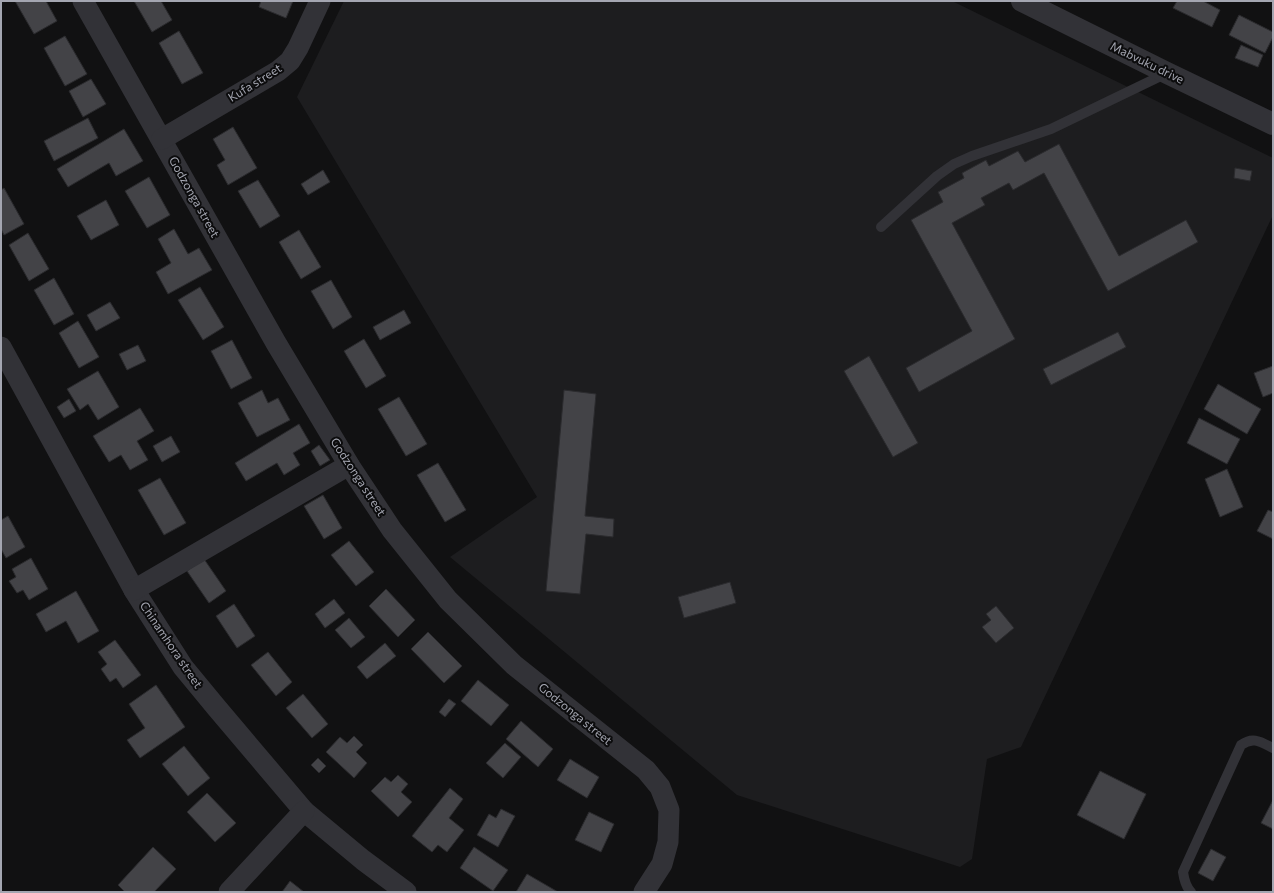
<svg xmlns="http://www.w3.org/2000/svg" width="1274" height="893" font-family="Commissioner,sans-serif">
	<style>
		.built { fill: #1d1d1f }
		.building { fill: #434347; stroke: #2b2b2e }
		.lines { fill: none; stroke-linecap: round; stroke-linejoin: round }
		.service { stroke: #323237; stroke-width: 10 }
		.minor { stroke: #323237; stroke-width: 21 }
		.tertiary { stroke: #323237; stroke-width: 22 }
		.labels { text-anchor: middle; stroke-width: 4; stroke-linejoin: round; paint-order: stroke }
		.street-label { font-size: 12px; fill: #a4a6b1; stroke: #0c0c0d }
	</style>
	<rect width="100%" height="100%" fill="#111112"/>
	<path class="built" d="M344,1H952L1273,158V215L1021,747L987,759L972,859L960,867L737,795L450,557L537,497L297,97Z"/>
	<g class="building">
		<path d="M15,1H46L57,21L34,34Z"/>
		<path d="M134,1H161L172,20L152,32Z"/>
		<path d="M261,1H293L286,18L259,7Z"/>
		<path d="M1177,1H1203L1220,10L1212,27L1173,8Z"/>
		<path d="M1239,15L1273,32V37L1265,53L1229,35Z"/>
		<path d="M179,31L203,73L182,84L159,43Z"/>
		<path d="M65,36L87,74L65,86L44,48Z"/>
		<path d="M1241,45L1263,55L1258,67L1235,58Z"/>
		<path d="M91,79L106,104L83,117L69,91Z"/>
		<path d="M88,118L98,138L54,161L44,141Z"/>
		<path d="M233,127L257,168L228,185L217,165L225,160L213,139Z"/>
		<path d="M124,129L143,161L116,176L109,163L68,187L57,169Z"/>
		<path d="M1059,144L1119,256L1186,220L1198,242L1108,291L1044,173L1013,190L1009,183L981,198L985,205L952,223L1015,339L919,392L906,368L972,331L911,220L943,202L938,192L964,178L962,173L986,160L989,166L1018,151L1025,162Z"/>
		<path d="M1235,168L1252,171L1250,181L1234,178Z"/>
		<path d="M323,170L330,182L308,195L301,184Z"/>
		<path d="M149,177L170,215L147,228L125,191Z"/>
		<path d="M258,180L280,216L260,228L238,191Z"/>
		<path d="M4,188L24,224L4,235L1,229V190Z"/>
		<path d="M106,200L119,225L91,240L77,216Z"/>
		<path d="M174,229L188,254L199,248L212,270L168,294L156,272L171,263L158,239Z"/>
		<path d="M299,230L321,267L301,279L279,242Z"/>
		<path d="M28,233L49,269L29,281L9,245Z"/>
		<path d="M54,278L74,314L54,325L34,290Z"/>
		<path d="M331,280L352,317L333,329L311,291Z"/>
		<path d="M200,287L224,327L203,340L178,300Z"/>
		<path d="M110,302L120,318L96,331L87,315Z"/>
		<path d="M404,310L411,323L380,340L373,327Z"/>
		<path d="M78,321L99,357L79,368L59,333Z"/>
		<path d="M1118,332L1126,347L1051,385L1043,369Z"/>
		<path d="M364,339L386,376L366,388L344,351Z"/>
		<path d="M232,340L252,378L231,389L211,351Z"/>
		<path d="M138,345L146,361L127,370L119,354Z"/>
		<path d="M869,356L918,443L893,457L844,371Z"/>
		<path d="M1273,366V393L1263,397L1254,373Z"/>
		<path d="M98,371L119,407L98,420L88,404L80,410L67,389Z"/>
		<path d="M1218,384L1261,409L1247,434L1204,409Z"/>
		<path d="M262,390L268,403L278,398L290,420L257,437L238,403Z"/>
		<path d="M564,390L596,394L585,516L614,519L613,537L586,534L580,594L546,591Z"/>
		<path d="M399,397L427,444L406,456L378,409Z"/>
		<path d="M69,399L76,411L64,418L57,407Z"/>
		<path d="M140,408L154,431L137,441L148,460L130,470L121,455L109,462L93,436Z"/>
		<path d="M1199,418L1240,439L1227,464L1187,443Z"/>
		<path d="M299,424L310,443L293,453L300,465L284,475L277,463L246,481L235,463Z"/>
		<path d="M171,436L180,452L162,462L153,446Z"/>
		<path d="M319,445L330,460L320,466L311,451Z"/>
		<path d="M438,463L466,510L445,522L417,475Z"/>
		<path d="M1227,469L1243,507L1220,517L1205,479Z"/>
		<path d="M160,478L186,523L164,535L138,490Z"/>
		<path d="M323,495L342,528L324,539L304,506Z"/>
		<path d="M1268,510L1273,512V539L1257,531Z"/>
		<path d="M8,516L25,547L6,558L1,549V520Z"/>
		<path d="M349,541L374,572L356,586L331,555Z"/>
		<path d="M31,558L48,589L29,600L23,590L17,593L9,581L16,577L12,569Z"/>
		<path d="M204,559L226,591L209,603L187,571Z"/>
		<path d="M730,582L736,603L684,618L678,597Z"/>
		<path d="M386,589L415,620L398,637L369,606Z"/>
		<path d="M76,591L99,631L78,643L66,621L46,632L36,614Z"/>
		<path d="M334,599L345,613L325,628L315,614Z"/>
		<path d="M234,604L255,636L237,648L216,616Z"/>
		<path d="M996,606L1014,628L996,643L982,627L991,620L986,614Z"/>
		<path d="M349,618L365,637L351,648L335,630Z"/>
		<path d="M428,632L462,666L444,683L411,649Z"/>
		<path d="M115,640L141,675L123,688L116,678L110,682L101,669L107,664L98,652Z"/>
		<path d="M385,643L396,656L367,679L357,667Z"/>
		<path d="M268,652L292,682L276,696L251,665Z"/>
		<path d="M478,680L509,705L491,726L461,701Z"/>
		<path d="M156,685L185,727L140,758L127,740L145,728L129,704Z"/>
		<path d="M303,694L328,724L312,738L286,708Z"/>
		<path d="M449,699L456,704L445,717L439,712Z"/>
		<path d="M521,721L553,749L538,767L506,739Z"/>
		<path d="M354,736L363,745L356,752L367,763L354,778L326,752L340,737L347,743Z"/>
		<path d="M505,743L521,757L503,778L486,763Z"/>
		<path d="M184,746L210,778L188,796L162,764Z"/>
		<path d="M318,758L326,766L319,773L311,765Z"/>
		<path d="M570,759L599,777L587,798L557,780Z"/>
		<path d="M1100,771L1146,794L1124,839L1077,815Z"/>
		<path d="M398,775L408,784L401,792L412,802L398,817L371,791L385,777L391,782Z"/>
		<path d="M450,788L463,799L449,818L464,830L447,852L438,845L432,852L412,836Z"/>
		<path d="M207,793L236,823L215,842L187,812Z"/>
		<path d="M1273,800V829L1261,823Z"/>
		<path d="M501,809L515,816L498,847L477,835L489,814L496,818Z"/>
		<path d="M589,812L614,824L601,852L575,840Z"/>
		<path d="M153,847L176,869L154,892H125L118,885Z"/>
		<path d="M474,847L508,870L493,891L460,868Z"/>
		<path d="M1211,849L1226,857L1213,881L1198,873Z"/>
		<path d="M527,874L558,892H516Z"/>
		<path d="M290,881L304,892H282Z"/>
	</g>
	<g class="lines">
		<g class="service">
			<path d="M881,227L937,176L954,164L972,156L1051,129L1167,73"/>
			<path d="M1191,892C1186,887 1184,879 1183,872L1241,745C1253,736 1261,742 1273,748"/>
		</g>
		<g class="minor">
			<path d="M83,1L276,343L349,465L392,530L448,600L514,665L646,770L660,787L669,810L668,842L662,864L644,892"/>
			<path d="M162,139L278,71L290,61L298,48L320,1"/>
			<path d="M1,347L134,590L183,667L216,707L304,811L363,860L406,892"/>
			<path d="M134,590L349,465"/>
			<path d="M229,892L304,811"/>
		</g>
		<path class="tertiary" d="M1022,1L1167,73L1273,124"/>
	</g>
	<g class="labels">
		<g class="street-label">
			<text transform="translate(1147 63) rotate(26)" y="4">Mabvuku drive</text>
			<text transform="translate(255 83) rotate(-32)" y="4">Kufa street</text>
			<text transform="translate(194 197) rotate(61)" y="4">Godzonga street</text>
			<text transform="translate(358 477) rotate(57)" y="4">Godzonga street</text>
			<text transform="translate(171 645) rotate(56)" y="4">Chinamhora street</text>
			<text transform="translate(575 714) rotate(39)" y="4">Godzonga street</text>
		</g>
	</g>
	<rect width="1274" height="893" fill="none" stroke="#a4a6b1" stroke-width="4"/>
</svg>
